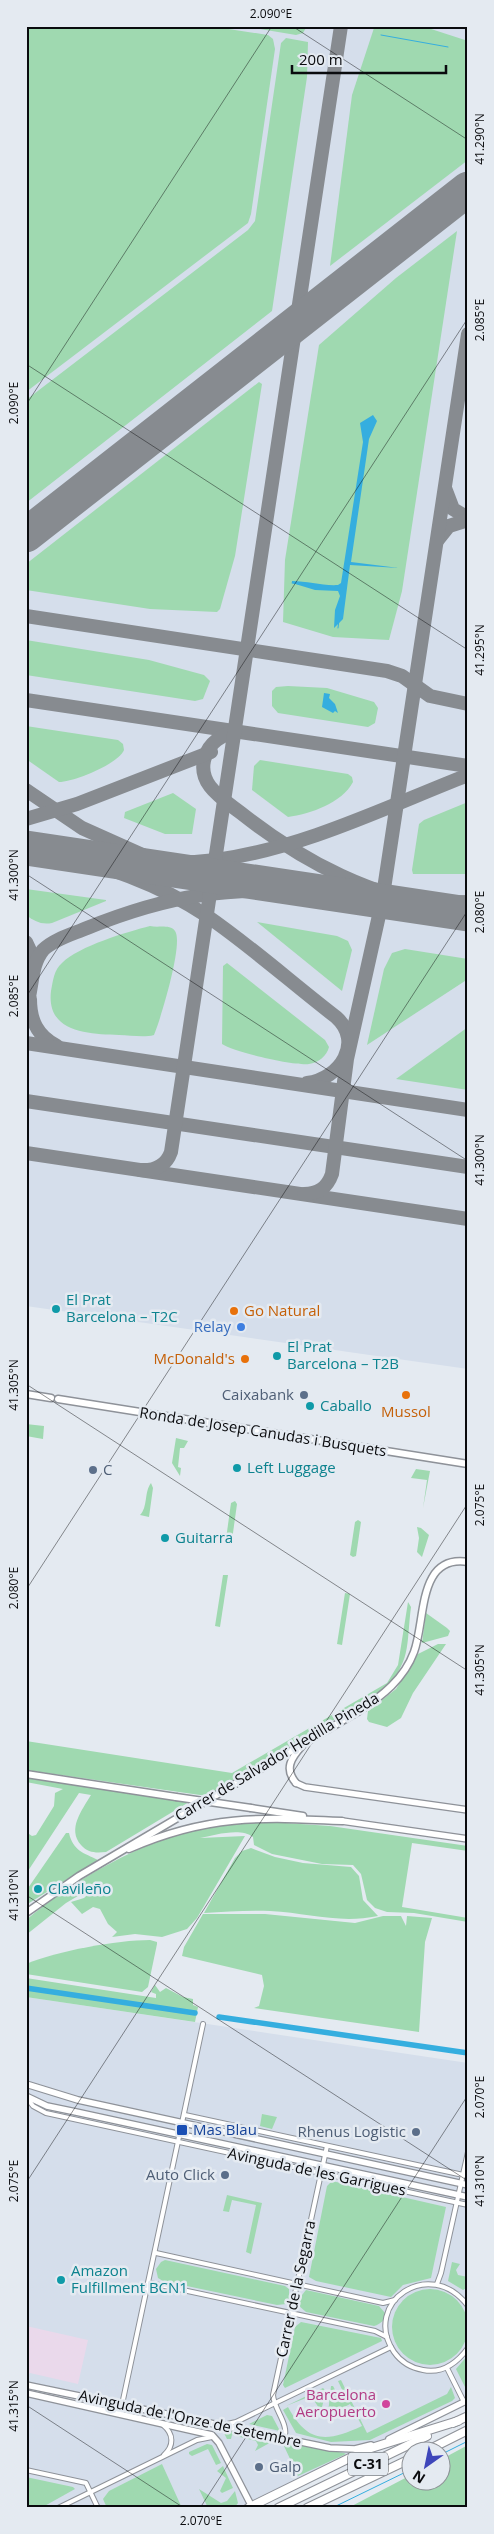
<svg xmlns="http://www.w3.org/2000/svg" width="494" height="2534" font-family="'Open Sans',sans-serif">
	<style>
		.built { fill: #d5deeb }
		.industrial { fill: #ead9eb }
		.green { fill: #9fd9b0 }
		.water { fill: #35aedf }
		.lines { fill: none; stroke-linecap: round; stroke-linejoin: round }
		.stream { stroke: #35aedf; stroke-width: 1 }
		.canal { stroke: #35aedf; stroke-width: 5.5 }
		.taxiway { stroke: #878b90; stroke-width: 14 }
		.runway { stroke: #878b90; stroke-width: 35 }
		.street-casing { stroke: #8e9299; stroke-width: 6 }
		.secondary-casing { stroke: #8e9299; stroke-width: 8 }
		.primary-casing { stroke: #8e9299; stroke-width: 9 }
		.highway-casing { stroke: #8e9299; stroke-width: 10 }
		.street { stroke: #fff; stroke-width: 4 }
		.secondary { stroke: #fff; stroke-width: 5.5 }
		.primary { stroke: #fff; stroke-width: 6 }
		.highway { stroke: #fff; stroke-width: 8 }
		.primary-bridge-casing { stroke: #8e9299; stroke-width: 9; stroke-linecap: butt }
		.primary-bridge { stroke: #fff; stroke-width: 6 }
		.ticks { fill: none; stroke: #0a0b0e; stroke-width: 1; stroke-opacity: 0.45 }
		.culture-dot { fill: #0f9aa8; stroke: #e4eaf1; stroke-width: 2 }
		.food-dot { fill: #e8710a; stroke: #e4eaf1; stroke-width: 2 }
		.shop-dot { fill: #3f7fe0; stroke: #e4eaf1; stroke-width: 2 }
		.service-dot { fill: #5c6f8a; stroke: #e4eaf1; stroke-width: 2 }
		.transit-dot { fill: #1a4fb4; stroke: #e4eaf1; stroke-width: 2 }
		.hotel-dot { fill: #d1479c; stroke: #e4eaf1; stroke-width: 2 }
		.labels { text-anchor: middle; stroke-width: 5; stroke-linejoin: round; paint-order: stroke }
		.shield { fill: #e4eaf1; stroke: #4b4e52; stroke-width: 1 }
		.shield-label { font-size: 14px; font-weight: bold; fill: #0a0b0e }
		.culture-label { font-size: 15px; fill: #0d838f; stroke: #e4eaf1; text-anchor: start }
		.food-label { font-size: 15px; fill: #c56008; stroke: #e4eaf1; text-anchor: start }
		.shop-label { font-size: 15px; fill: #366cbe; stroke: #e4eaf1; text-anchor: end }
		.service-label { font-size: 15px; fill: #4e5e75; stroke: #e4eaf1; text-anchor: end }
		.street-label { font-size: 15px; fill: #0a0b0e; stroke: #e4eaf1 }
		.transit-label { font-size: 15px; fill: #164399; stroke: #e4eaf1; text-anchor: start }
		.hotel-label { font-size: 15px; fill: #b23c85; stroke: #e4eaf1; text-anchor: end }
		.neatline { fill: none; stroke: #0a0b0e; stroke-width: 2 }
		.ticks-label { font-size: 12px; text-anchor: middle; fill: #0a0b0e }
	</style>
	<rect width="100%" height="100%" fill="#e4eaf1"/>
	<g class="built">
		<path d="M26,26H468V1369L26,1306Z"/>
		<path d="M26,1997L468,2063V2400L245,2508H26V2395L212,2435L215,2425L26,2385Z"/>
	</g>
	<path class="industrial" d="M26,2326L88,2340L78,2384L30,2373L26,2377Z"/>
	<g class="green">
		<path d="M26,26H209L268,35L273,39L275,49L251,214L248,223L26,392Z"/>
		<path d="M242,26H307L303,33L296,35Z"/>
		<path d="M374,28H428L468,41V160L330,266L352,95Z"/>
		<path d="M286,38L308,42L307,77L272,311L26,503V400L248,230L255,221L281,43Z"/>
		<path d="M457,231L402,591L389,640L333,637L283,622L285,560L319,345L396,278Z"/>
		<path d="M259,382L262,384L235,556L220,609L217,612L150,609L26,590V564Z"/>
		<path d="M26,640L149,660L204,675L210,681L203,699L195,701L26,675Z"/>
		<path d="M288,686L327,688L374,702L378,708L375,723L368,727L278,713L272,706V691L276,687Z"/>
		<path d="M26,726L118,740L123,744L124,750C118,764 74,782 59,782L26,759Z"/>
		<path d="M260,760L348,774L352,777L353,782C342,803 310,814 288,817L252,790L254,766Z"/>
		<path d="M173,793L196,809L192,834H165L124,818L125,812Z"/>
		<path d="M468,802V874H413L412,870L419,824L424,820Z"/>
		<path d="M26,889L106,900V901L52,923C41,925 34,921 26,915Z"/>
		<path d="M257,922L337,936L348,941L352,950L342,991Z"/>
		<path d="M150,926C158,928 170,924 175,931C184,943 160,1021 154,1035C143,1038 130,1035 119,1035C89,1034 46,1033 51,991C53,980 54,970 62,963C79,946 127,932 150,926Z"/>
		<path d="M405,949L468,959V979L367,1045L384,969L392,953Z"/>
		<path d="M227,963L325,1040L329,1047C327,1056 318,1063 309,1064C295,1066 234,1052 222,1044L223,966Z"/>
		<path d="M468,1027V1090L396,1079Z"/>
		<path d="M26,1424L44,1426L43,1439L26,1436Z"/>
		<path d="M176,1438L188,1441L184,1448H180L178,1467L181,1468L180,1476L172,1463Z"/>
		<path d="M416,1469L430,1471L423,1508L427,1480L411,1478Z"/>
		<path d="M151,1483L153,1488L149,1517L140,1515C148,1507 144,1492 151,1483Z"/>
		<path d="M235,1501L237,1504L232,1540L226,1539L231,1503Z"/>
		<path d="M358,1520L361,1522L356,1556L353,1557L350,1555L355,1522Z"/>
		<path d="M417,1527L421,1528L429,1535L422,1557L417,1552L419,1538Z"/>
		<path d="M223,1575H228L220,1627L215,1626Z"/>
		<path d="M345,1593L350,1594L342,1645L337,1644Z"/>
		<path d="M408,1602L411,1607C406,1646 412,1662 382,1691L207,1796L26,1770V1741L232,1773L387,1683L398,1665Z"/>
		<path d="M426,1613L447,1628L450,1631L448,1636L422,1643Z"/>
		<path d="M438,1644H446L413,1693L401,1718L387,1727L369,1722L367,1719L368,1711L396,1689L418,1654Z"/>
		<path d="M26,1778L189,1802L106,1852C96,1853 88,1853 81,1845C67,1829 82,1810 91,1795L79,1793L26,1874V1832L32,1836L36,1835L54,1806L55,1793L63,1789L26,1782Z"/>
		<path d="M256,1821L330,1826L468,1846V1851L412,1843L402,1907L468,1918V1922L414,1913L387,1912L375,1908L367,1900L361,1874L353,1865L322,1864L272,1854L254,1845L253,1837C241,1827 214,1835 200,1838L245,1836L197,1918L187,1929L162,1937L135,1934L112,1937L117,1932L108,1924L100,1909L93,1907L82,1914L71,1902L84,1898L100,1883L66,1903L26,1935V1920C76,1879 139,1842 202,1828C219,1824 238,1823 256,1821Z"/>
		<path d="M66,1833H69C73,1851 84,1853 98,1860L26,1905V1891Z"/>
		<path d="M251,1848L275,1857L303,1863L351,1867L359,1876L363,1900L378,1916C339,1924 309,1913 270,1911C248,1910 225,1912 204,1913L235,1858L242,1851Z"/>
		<path d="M203,1914H265L355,1923L383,1916H401L406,1926L407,1916L432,1918L425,1942L419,2032L254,2008L259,2006L264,1986L262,1975L182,1956L184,1947Z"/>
		<path d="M150,1940L157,1942V1944L148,1987L142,1992L26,1974V1964C57,1951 117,1940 150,1940Z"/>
		<path d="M26,1978L156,1998V1994L151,1992L155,1985L160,1992L166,1988L183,1997L193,1999V2005L198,2007L195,2022L26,1997Z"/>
		<path d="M262,2114L277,2117L272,2129L260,2126Z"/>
		<path d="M332,2181L446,2207L431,2278L403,2285L391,2297L316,2281L309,2277L327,2186Z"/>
		<path d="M227,2195L262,2203L251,2254L246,2252L256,2205L232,2200L229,2212L223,2211Z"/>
		<path d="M165,2260L285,2286L289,2289V2300L286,2304L277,2305L163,2281L158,2278L156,2269L161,2262Z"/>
		<path d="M452,2262L460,2264L456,2270L458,2275L468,2277V2287L463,2290L448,2281Z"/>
		<circle cx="430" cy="2327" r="38"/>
		<path d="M306,2290L379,2306L385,2313C385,2320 381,2324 374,2326L306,2312L298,2305V2300Z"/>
		<path d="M301,2322L381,2338L382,2341L285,2388L283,2385L295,2327Z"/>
		<path d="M468,2355V2393L456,2369Z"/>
		<path d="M341,2380L367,2433L447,2394L451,2387L455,2398L452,2401L370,2440L331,2442L296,2433L283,2410L288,2407C308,2444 327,2442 362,2426L350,2404L333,2413H328L331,2386H333L341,2401L346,2398L338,2381Z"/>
		<path d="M323,2388L326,2391L321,2411L311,2396L286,2406Z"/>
		<path d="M267,2415L272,2416L280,2431L249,2424Z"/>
		<path d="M222,2429L275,2440L255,2451L258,2445L256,2441L232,2435L231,2439H227Z"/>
		<path d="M289,2443L344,2453L346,2454L298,2476L284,2446Z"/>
		<path d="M207,2444L212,2445L221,2463L216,2465L208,2449L192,2456L189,2454V2452Z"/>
		<path d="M468,2445V2508H348L411,2475L412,2482H442V2459Z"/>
		<path d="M162,2464L182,2508H107L103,2499L109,2491Z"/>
		<path d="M223,2466L233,2488L222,2493L220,2491L226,2478L217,2471Z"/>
		<path d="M26,2477L73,2487L75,2489L41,2508H26Z"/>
		<path d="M199,2489L221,2503L227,2501L235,2491L238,2503L234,2508H208Z"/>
	</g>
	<g class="water">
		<path d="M373,415L377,421L369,439L351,562L399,568L350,565L343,619L334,628L335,610L340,596L338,591L315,590L292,583V581C307,581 323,586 338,585L341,583L363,442L360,423Z"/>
		<path d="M324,693L330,694L329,698L335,704L338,713L335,711L333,713L322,707Z"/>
	</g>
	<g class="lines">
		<g class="stream">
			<path d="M381,35L448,47"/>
			<path d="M292,583L300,584"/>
			<path d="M338,628L339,620"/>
			<path d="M442,2454L468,2441"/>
			<path d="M332,2508L412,2469"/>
		</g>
		<g class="canal">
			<path d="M26,1988L195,2013"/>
			<path d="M219,2017L468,2053"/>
		</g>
		<g class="taxiway">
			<path d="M445,488L453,509L468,518"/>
			<path d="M437,541L449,526L468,520"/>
			<path d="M26,616L387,671L402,676L430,696L468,704"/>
			<path d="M26,700L468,766"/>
			<path d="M236,732C222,734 209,743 205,757C196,784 223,799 241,813C308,866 370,894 453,912"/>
			<path d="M26,790L82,828L149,858"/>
			<path d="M26,819L77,804L211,752"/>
			<path d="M26,849L30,848"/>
			<path d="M46,851C103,865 158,883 207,916C252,947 293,984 336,1017C364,1042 340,1079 307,1083"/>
			<path d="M98,858C138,862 177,865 216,860C304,848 386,807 468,775"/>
			<path d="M177,867L232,879"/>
			<path d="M328,893L384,901"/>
			<path d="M436,903L468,902"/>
			<path d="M444,914L468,921"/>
			<path d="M26,942L33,957L34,969"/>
			<path d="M30,999C30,1020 37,1036 57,1046"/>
			<path d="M26,1008C33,989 30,966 43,950C54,939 73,934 87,928C171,894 228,887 318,892"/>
			<path d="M26,1043L468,1110"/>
			<path d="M26,1101L468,1167"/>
			<path d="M26,1153L468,1219"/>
			<path d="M140,1170C155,1171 166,1166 171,1152L341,26"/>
			<path d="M304,1194C318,1194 327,1188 332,1174L347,1059L382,902L468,334"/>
		</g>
		<g class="runway">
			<path d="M26,535L468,189"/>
			<path d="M26,848L468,914"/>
		</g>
		<g class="street-casing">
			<g id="street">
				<path d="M26,2097L33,2106L46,2113L468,2205"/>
				<path d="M185,2115L468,2176"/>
				<path d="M156,2253L383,2303L395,2300"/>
				<path d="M150,2283L375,2331L387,2337"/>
				<path d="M437,2284L441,2273L468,2152"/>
				<path d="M468,2306C430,2255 361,2303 394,2352C401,2362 411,2368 423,2370C442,2374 457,2363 468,2348"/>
				<path d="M447,2368L464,2402"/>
				<path d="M120,2414L203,2024"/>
				<path d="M163,2425C174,2434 174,2446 164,2455"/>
				<path d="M223,2425L236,2422L391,2347"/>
				<path d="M284,2439C290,2425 274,2410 273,2395L327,2146"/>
				<path d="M26,2470L86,2483L98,2508"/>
				<path d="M58,2508L197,2440L212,2437"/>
			</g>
		</g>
		<g class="secondary-casing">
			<g id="secondary">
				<path d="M296,1783L305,1787L468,1810"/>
				<path d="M342,1821L468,1839"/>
				<path d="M26,2084L78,2100L468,2185"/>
				<path d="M26,2096L47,2106L76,2112L468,2197"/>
				<path d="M26,2385L330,2448L355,2449L371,2445"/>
				<path d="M26,2393L212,2435L219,2443L251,2505"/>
				<path d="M389,2439L468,2400"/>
			</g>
		</g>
		<g class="primary-casing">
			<g id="primary">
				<path d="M26,1394L51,1398"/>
				<path d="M58,1399L468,1464"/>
				<path d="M26,1774L176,1797"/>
				<path d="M296,1783C284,1769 291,1758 302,1746"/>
				<path d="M251,1808L303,1816"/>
				<path d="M129,1849C206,1815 260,1817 342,1821"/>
				<path d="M26,1913L79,1876L359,1711C382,1696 404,1679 414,1652C426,1620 417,1554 468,1562"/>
			</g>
		</g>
		<g class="highway-casing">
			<g id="highway">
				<path d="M453,2423L468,2416"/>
				<path d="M424,2452L468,2430"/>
				<path d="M248,2508L368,2449L458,2421"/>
				<path d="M278,2508L427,2436"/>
				<path d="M307,2508L412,2458"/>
			</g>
		</g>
		<use href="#street" class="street"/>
		<use href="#secondary" class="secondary"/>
		<use href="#primary" class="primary"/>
		<use href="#highway" class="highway"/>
		<g class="primary-bridge-casing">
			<path id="primary-bridge" d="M176,1797L251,1808"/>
		</g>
		<use href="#primary-bridge" class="primary-bridge"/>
	</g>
	<path class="ticks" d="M292,26L468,140M26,364L468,650M26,405L272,26M26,874L468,1161M26,997L468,318M26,1384L468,1671M26,1590L468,910M26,1895L468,2181M26,2183L468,1503M26,2405L184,2508M200,2508L468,2095"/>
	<g class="culture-dot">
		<circle cx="56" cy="1309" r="5"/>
		<circle cx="277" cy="1356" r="5"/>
		<circle cx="310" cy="1406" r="5"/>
		<circle cx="237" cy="1468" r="5"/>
		<circle cx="165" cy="1538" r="5"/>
		<circle cx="38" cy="1889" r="5"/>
		<circle cx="61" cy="2280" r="5"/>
	</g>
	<g class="food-dot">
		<circle cx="234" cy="1311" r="5"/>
		<circle cx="245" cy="1359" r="5"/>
		<circle cx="406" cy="1395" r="5"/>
	</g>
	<circle class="shop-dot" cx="241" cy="1327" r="5"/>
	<g class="service-dot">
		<circle cx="304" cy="1395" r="5"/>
		<circle cx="93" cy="1470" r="5"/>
		<circle cx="416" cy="2132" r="5"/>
		<circle cx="225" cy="2175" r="5"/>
		<circle cx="259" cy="2467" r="5"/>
	</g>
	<rect class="transit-dot" x="176" y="2124" width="12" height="12" rx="2.5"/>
	<circle class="hotel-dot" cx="386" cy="2404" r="5"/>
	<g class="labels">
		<rect class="shield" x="348" y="2452.5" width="40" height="23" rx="4"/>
		<g class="shield-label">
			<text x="368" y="2469">C-31</text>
		</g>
		<g class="culture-label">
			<text x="66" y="1305">El Prat<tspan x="66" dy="17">Barcelona – T2C</tspan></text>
			<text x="287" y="1352">El Prat<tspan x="287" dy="17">Barcelona – T2B</tspan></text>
			<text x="320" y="1411">Caballo</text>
			<text x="247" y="1473">Left Luggage</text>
			<text x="175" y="1543">Guitarra</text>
			<text x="48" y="1894">Clavileño</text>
			<text x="71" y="2276">Amazon<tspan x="71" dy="17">Fulfillment BCN1</tspan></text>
		</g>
		<g class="food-label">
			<text x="244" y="1316">Go Natural</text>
			<text x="235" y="1364" text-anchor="end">McDonald's</text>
			<text x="406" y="1417" text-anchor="middle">Mussol</text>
		</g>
		<g class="shop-label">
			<text x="231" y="1332">Relay</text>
		</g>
		<g class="service-label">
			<text x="294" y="1400">Caixabank</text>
			<text x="103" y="1475" text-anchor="start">C</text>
			<text x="406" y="2137">Rhenus Logistic</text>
			<text x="215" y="2180">Auto Click</text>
			<text x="269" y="2472" text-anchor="start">Galp</text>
		</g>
		<g class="street-label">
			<text transform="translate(263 1432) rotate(9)" y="5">Ronda de Josep Canudas i Busquets</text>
			<text transform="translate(277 1757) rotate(-31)" y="5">Carrer de Salvador Hedilla Pineda</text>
			<text transform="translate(317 2172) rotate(12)" y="5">Avinguda de les Garrigues</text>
			<text transform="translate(296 2289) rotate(-78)" y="5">Carrer de la Segarra</text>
			<text transform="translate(190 2419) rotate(12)" y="5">Avinguda de l'Onze de Setembre</text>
		</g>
		<g class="transit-label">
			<text x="193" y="2135">Mas Blau</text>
		</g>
		<g class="hotel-label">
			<text x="376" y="2400">Barcelona<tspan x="376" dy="17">Aeropuerto</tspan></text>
		</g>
	</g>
	<rect width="494" height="2534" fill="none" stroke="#e4eaf1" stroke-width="55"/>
	<g transform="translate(426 2466) rotate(213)"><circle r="24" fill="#e4eaf1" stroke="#8d9196"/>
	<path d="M0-4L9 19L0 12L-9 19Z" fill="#3e46ba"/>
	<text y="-8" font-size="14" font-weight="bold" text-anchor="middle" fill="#0a0b0e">N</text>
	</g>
	<path d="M292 65v8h154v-8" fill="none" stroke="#0a0b0e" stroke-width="2.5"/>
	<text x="299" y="65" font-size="15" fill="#0a0b0e" stroke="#e4eaf1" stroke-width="4" paint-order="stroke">200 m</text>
	<rect x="28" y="28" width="438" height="2478" class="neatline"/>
	<g class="ticks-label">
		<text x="271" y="18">2.090°E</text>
		<text transform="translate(480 139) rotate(-90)" y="4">41.290°N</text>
		<text transform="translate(480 320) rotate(-90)" y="4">2.085°E</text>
		<text transform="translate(14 403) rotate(-90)" y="4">2.090°E</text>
		<text transform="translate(480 650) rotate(-90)" y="4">41.295°N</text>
		<text transform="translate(14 875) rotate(-90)" y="4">41.300°N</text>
		<text transform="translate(480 912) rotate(-90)" y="4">2.080°E</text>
		<text transform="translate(14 996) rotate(-90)" y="4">2.085°E</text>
		<text transform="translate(480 1160) rotate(-90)" y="4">41.300°N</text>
		<text transform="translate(14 1385) rotate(-90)" y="4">41.305°N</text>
		<text transform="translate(480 1505) rotate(-90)" y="4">2.075°E</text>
		<text transform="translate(14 1588) rotate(-90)" y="4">2.080°E</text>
		<text transform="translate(480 1670) rotate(-90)" y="4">41.305°N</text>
		<text transform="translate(14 1895) rotate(-90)" y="4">41.310°N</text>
		<text transform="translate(480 2097) rotate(-90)" y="4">2.070°E</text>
		<text transform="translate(480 2181) rotate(-90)" y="4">41.310°N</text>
		<text transform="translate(14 2181) rotate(-90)" y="4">2.075°E</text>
		<text transform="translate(14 2406) rotate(-90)" y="4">41.315°N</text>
		<text x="201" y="2525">2.070°E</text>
	</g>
</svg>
